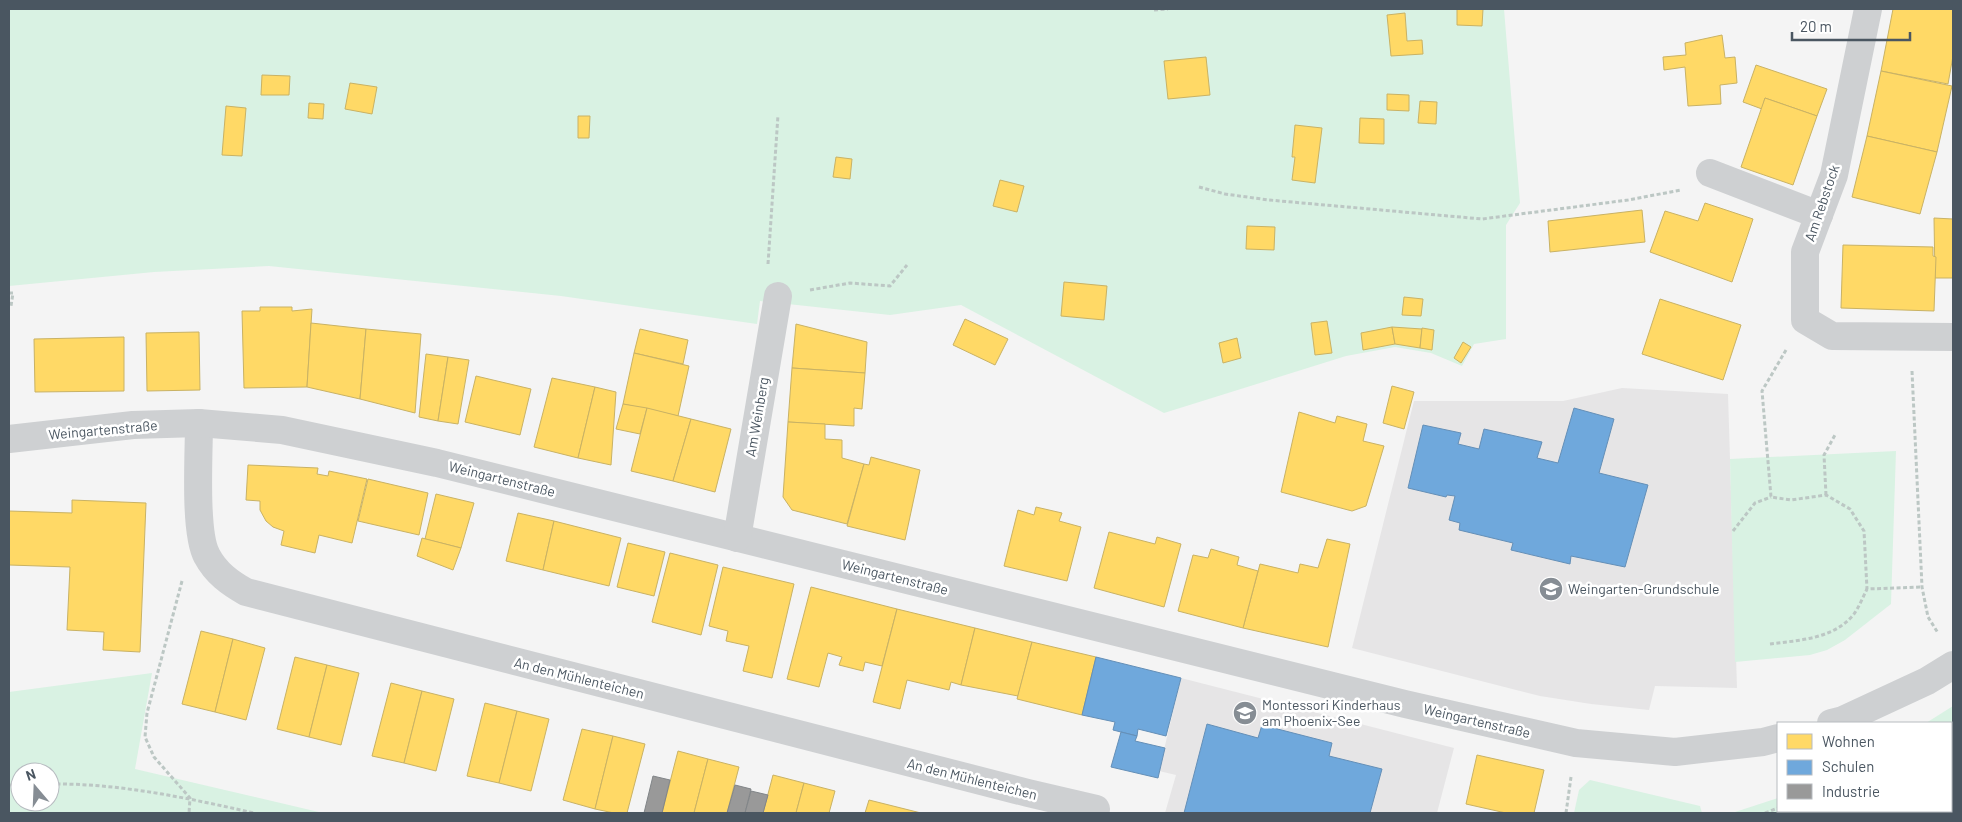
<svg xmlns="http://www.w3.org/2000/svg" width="1962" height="822" font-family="Barlow,sans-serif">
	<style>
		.education { fill: #e6e5e6 }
		.green { fill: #d9f2e3; fill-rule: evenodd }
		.homes { fill: #ffd966; stroke: #c9b264 }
		.schools { fill: #6fa8dc; stroke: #648fb7 }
		.industry { fill: #999; stroke: #818588 }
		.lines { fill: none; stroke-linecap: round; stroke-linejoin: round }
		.path { stroke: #bcc7c4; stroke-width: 3; stroke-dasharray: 4 2.5; stroke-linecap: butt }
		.minor { stroke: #ced0d2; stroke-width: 28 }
		.labels { text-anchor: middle; stroke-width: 5; stroke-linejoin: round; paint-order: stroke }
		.street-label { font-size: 14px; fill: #4a5661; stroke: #fff }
		.poi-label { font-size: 14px; fill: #4a5661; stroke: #fff; text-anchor: start }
	</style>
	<rect width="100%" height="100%" fill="#f4f4f4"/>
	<g class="education">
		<path d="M1622,388L1728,394L1737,688L1655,686L1649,710L1591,704L1540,696L1352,648L1414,401H1563Z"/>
		<path d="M1181,678L1454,748L1437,813H1165L1176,775L1159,771Z"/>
	</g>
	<g class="green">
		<path d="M9,9H1504L1520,203L1506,225V339L1474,344L1462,366L1431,353L1395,347L1346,356L1164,413L961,305L890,315L760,301L757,324L561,296L269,266L154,272L9,286Z"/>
		<path d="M1896,451L1891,604L1845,640L1827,650L1810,655L1735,662L1730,459Z"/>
		<path d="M152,673L135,769L323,813H9V692ZM20,772H50V802H20Z"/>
		<path d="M1953,706V813H1732L1778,798V811H1951V723H1926Z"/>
		<path d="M1590,780L1700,806L1702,813H1574L1579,790Z"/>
	</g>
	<g class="homes">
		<path d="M1457,9H1483L1482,26L1457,25Z"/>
		<path d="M1893,9H1953V56L1948,84L1881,71Z"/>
		<path d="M1405,13L1407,41L1422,40L1423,54L1391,56L1387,15Z"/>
		<path d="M1722,35L1725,58L1735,57L1737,83L1720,85L1721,104L1688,106L1685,67L1664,70L1663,57L1686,55L1685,43Z"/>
		<path d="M1206,57L1210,95L1168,99L1164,61Z"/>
		<path d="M1756,65L1827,89L1817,116L1765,98L1762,109L1743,102Z"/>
		<path d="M1881,71L1952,86L1937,152L1867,136Z"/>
		<path d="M262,75L290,76L289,95H261Z"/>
		<path d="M350,83L377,87L372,114L345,109Z"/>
		<path d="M1387,94L1409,95V111L1387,110Z"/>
		<path d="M1765,98L1817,116L1793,185L1741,167Z"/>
		<path d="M1420,101L1437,102L1436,124L1418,123Z"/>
		<path d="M309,103L324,104L323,119L308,118Z"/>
		<path d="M226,106L246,108L242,156L222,155Z"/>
		<path d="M578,116H590L589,138H578Z"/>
		<path d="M1360,118L1384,119V144L1359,143Z"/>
		<path d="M1295,125L1322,128L1315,183L1292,180L1295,157H1292Z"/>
		<path d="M1867,136L1937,152L1920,214L1852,197Z"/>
		<path d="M836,157L852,159L850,179L833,177Z"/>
		<path d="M1000,180L1024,186L1017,212L993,206Z"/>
		<path d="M1705,203L1753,219L1732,282L1650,252L1665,211L1698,221Z"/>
		<path d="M1642,210L1645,242L1550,252L1548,221Z"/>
		<path d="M1934,218L1953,219V278H1935Z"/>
		<path d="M1247,226L1275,227L1274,250L1246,249Z"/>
		<path d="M1843,245L1933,247V256L1936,257L1934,311L1841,308Z"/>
		<path d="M1064,282L1107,286L1104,320L1061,316Z"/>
		<path d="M1404,297L1423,299L1421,316L1402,315Z"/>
		<path d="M1660,299L1741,325L1723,380L1642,354Z"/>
		<path d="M260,307H292V311L312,309L307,387L244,388L242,311H260Z"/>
		<path d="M965,319L1008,339L995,365L953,345Z"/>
		<path d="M1327,321L1332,353L1315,355L1311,323Z"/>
		<path d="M311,323L366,329L360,399L307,387Z"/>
		<path d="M796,324L867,342L865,373L792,368Z"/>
		<path d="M1392,327L1395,344L1363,350L1361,333Z"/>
		<path d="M1392,327L1422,329L1420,348L1395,344Z"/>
		<path d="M1422,328L1434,330L1432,350L1420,348Z"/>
		<path d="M366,329L421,334L415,413L360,399Z"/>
		<path d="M640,329L688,340L683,364L634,353Z"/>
		<path d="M199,332L200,390L147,391L146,333Z"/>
		<path d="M124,337V391L35,392L34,339Z"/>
		<path d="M1237,338L1241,358L1223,363L1219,343Z"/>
		<path d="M1463,342L1471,347L1461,363L1454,358Z"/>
		<path d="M634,353L689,366L678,416L623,404Z"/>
		<path d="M426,354L448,357L438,421L419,417Z"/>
		<path d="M448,357L469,360L458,424L438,421Z"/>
		<path d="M792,368L865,373L862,409L854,408V426L788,422Z"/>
		<path d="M476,376L531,389L520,435L465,422Z"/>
		<path d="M552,378L595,387L578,458L534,447Z"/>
		<path d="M1392,386L1414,392L1404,429L1383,423Z"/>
		<path d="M595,387L616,392L611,465L578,458Z"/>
		<path d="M623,404L647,408L640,434L616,429Z"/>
		<path d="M647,408L691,419L673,481L631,471Z"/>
		<path d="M1299,412L1335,423L1337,416L1367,424L1363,441L1384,446L1366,506L1352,511L1281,492Z"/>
		<path d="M691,419L731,429L715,492L673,481Z"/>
		<path d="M788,422L825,424V439L842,440V458L864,464L847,524L792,510L783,497Z"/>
		<path d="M871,457L920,470L905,540L847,526L864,464L869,465Z"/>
		<path d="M248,465L318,468L317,474L328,476L329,471L367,479L352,543L319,535L315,553L281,545L284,531L273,527L266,521L260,510V501L246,500Z"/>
		<path d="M368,479L428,493L419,535L358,521Z"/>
		<path d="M436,494L474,503L461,548L425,539Z"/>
		<path d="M72,500L146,503L140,652L103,650L104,632L67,630L70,567L9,565V511L72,513Z"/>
		<path d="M1036,507L1062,513L1059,521L1081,527L1067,581L1004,566L1018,510L1034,515Z"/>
		<path d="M518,513L554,521L543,570L506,561Z"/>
		<path d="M554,521L621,538L609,586L543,570Z"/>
		<path d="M1109,532L1155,544L1157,537L1181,544L1164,607L1094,588Z"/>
		<path d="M422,538L461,548L453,570L417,556Z"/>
		<path d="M1327,539L1350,544L1328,647L1243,628L1260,564L1298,573L1300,564L1318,568Z"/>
		<path d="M628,543L665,552L654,596L617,587Z"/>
		<path d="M1211,549L1239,557L1237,565L1258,571L1243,628L1178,611L1193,555L1208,558Z"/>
		<path d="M670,553L718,565L701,635L652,622Z"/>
		<path d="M723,567L794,584L772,678L743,671L749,646L726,641L728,631L709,626Z"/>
		<path d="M811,587L897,609L882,666L865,662L863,671L839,665L842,657L828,653L819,687L787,679Z"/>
		<path d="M897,609L975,628L961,685L951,682L949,690L907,680L900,709L873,702Z"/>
		<path d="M975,628L1032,642L1018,696L961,685Z"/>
		<path d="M201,631L233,639L215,712L182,704Z"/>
		<path d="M233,639L265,648L246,720L215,712Z"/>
		<path d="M1032,642L1096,657L1082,715L1017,699Z"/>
		<path d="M295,657L327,665L309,737L277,729Z"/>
		<path d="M327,665L359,673L341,745L309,737Z"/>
		<path d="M391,683L422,691L404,763L372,756Z"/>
		<path d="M422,691L454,699L436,771L404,763Z"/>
		<path d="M485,703L517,711L499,783L467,776Z"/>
		<path d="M517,711L549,719L531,791L499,783Z"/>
		<path d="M582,729L613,736L595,809L563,800Z"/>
		<path d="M613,736L645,744L627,813H614L595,809Z"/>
		<path d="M678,751L708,759L694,813H662Z"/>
		<path d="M1477,755L1544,770L1534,813H1506L1466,804Z"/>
		<path d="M708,759L739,767L727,813H694Z"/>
		<path d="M773,775L804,783L796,813H763Z"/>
		<path d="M804,783L835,791L829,813H796Z"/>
		<path d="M869,800L921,813H865Z"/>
	</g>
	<g class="schools">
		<path d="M1574,408L1614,419L1599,473L1648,485L1625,567L1571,556L1570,564L1511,550L1513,543L1459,530L1460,523L1449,520L1455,496L1447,495L1446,497L1408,488L1423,425L1461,433L1458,444L1479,449L1484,429L1542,442L1537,458L1558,463Z"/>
		<path d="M1096,657L1181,678L1166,736L1138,729L1137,736L1113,730L1115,722L1082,715Z"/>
		<path d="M1207,724L1258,738L1262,725L1332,743L1329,756L1382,769L1370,813H1184Z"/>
		<path d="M1121,732L1137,736L1135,741L1165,748L1158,778L1111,767Z"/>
	</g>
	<g class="industry">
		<path d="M653,776L670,780L662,813H644Z"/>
		<path d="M735,785L751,789L745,813H727Z"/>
		<path d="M751,791L768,795L763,813H745Z"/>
	</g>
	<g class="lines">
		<g class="path">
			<path d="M1154,10L1168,9"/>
			<path d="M1199,187L1225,194L1269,200L1482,219L1628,200L1681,190"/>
			<path d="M768,264L778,115"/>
			<path d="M810,290L850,283L890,286L907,265"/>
			<path d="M9,293H13L11,306"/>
			<path d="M1786,350L1762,391L1771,497L1791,500L1826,495L1850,509L1864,531L1867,589L1922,587"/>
			<path d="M1912,371L1922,587L1928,617L1938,633"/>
			<path d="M1826,495L1824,455L1835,435"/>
			<path d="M1733,531L1755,503L1771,497"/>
			<path d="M182,581L147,713L145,737L154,757L190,798L189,813"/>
			<path d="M1770,644C1800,640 1834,639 1854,614C1859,607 1863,597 1867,589"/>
			<path d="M1951,748L1953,747"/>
			<path d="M50,784C118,783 188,798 254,813"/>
			<path d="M9,785H20"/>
			<path d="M1566,813L1571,777"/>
			<path d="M1765,813L1778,808"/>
		</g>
		<g class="minor">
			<path d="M1868,9L1834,175L1805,252V320L1832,336L1953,337"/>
			<path d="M1710,173L1819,215"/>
			<path d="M199,423C199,453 194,533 207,556C216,573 230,583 246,592L1028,793L1096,809"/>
			<path d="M9,439L133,425L199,423L282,430L437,463L1405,704L1576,743L1675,752L1763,742L1778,738"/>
			<path d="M737,538L778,296"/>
			<path d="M1831,723L1843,720L1927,681L1953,665"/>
		</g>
	</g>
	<defs>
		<g id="school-disc" transform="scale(1.25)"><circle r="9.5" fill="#868d94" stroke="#fff"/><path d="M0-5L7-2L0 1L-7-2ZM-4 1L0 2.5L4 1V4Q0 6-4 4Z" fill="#fff"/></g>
	</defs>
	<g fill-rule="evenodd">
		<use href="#school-disc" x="1551" y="589"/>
		<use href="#school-disc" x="1245" y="713"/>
	</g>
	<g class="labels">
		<g class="street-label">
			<text transform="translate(1822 203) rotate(-71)" y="5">Am Rebstock</text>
			<text transform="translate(757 417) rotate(-80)" y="5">Am Weinberg</text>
			<text transform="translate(103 430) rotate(-5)" y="5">Weingartenstraße</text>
			<text transform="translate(502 479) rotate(14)" y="5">Weingartenstraße</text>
			<text transform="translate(895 577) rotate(14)" y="5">Weingartenstraße</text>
			<text transform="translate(579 678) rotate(14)" y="5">An den Mühlenteichen</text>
			<text transform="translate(1477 721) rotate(13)" y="5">Weingartenstraße</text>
			<text transform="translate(972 779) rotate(14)" y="5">An den Mühlenteichen</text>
		</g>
		<g class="poi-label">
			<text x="1568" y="594">Weingarten-Grundschule</text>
			<text x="1262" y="710">Montessori Kinderhaus<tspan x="1262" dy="16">am Phoenix-See</tspan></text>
		</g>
	</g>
	<rect width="1962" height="822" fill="none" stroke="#4a5661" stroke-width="20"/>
	<rect x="1777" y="722" width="175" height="90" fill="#ffffff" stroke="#b7bbc0"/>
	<rect x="1787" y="734" width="25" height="15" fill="#ffd966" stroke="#b7bbc0"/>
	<text x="1822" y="747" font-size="15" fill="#4a5661">Wohnen</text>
	<rect x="1787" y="760" width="25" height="15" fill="#6fa8dc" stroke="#b7bbc0"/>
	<text x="1822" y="772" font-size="15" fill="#4a5661">Schulen</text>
	<rect x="1787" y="784" width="25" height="15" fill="#999999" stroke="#b7bbc0"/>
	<text x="1822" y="797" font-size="15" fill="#4a5661">Industrie</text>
	<g transform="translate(35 787) rotate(341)"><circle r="24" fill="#ffffff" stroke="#b7bbc0"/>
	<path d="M0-4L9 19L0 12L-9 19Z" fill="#868d94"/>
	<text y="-8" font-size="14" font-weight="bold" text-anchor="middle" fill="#4a5661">N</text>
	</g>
	<path d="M1792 32v8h118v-8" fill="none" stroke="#4a5661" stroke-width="2.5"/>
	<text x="1800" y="32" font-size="15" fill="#4a5661" stroke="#ffffff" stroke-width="4" paint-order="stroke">20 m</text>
</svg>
